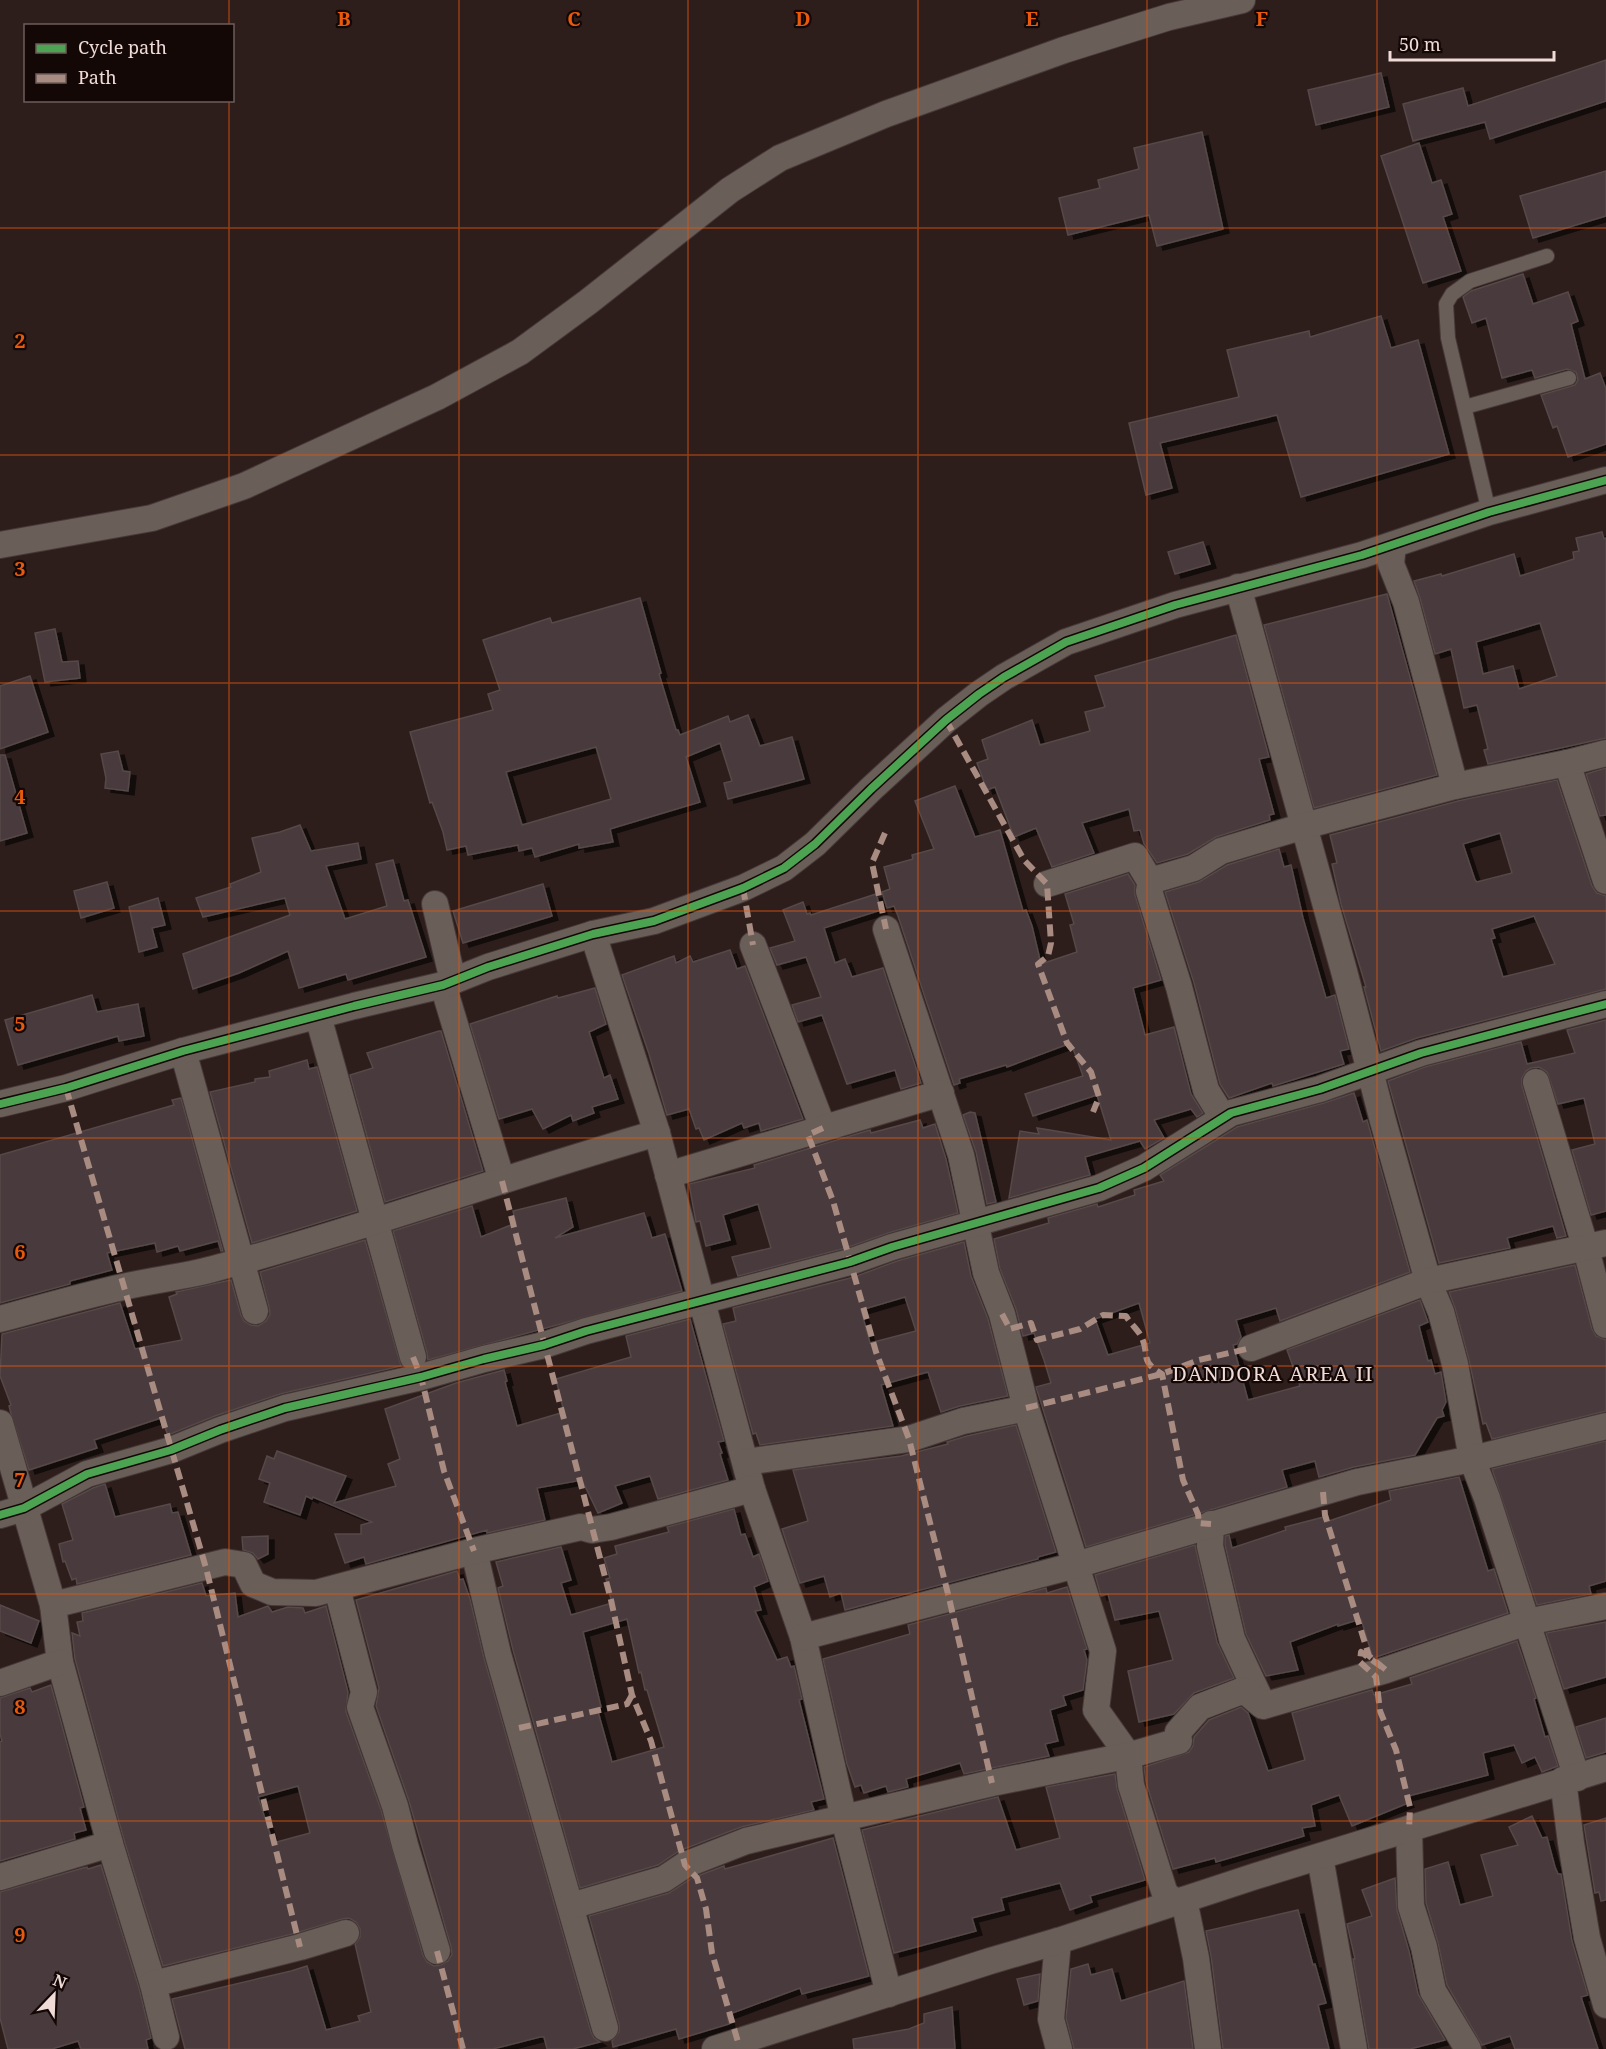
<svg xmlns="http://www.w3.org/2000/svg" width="1606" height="2049" font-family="'Noto Serif',serif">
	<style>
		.building { fill: #4a3b3c; stroke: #564848; stroke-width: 1.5; fill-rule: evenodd; filter: url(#shadow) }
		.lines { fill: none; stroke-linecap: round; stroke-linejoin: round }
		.lane-casing { stroke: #473938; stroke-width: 16 }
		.street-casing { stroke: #473938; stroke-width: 28 }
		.lane { stroke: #695e58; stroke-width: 14 }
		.street { stroke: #695e58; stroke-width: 26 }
		.quiet { stroke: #a88b81; stroke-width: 6; stroke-dasharray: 12 6; stroke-linecap: butt }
		.cycleway-casing { stroke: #140806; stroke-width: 11 }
		.cycleway { stroke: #4ca352; stroke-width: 8 }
		.grid { fill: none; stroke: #e8590c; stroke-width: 1.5; stroke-opacity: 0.55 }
		.labels { text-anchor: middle; stroke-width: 4.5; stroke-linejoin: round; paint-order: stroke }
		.quarter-label { font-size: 20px; letter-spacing: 1.5px; fill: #f0dbd7; stroke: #140806 }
		.grid-label { font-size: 20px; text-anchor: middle; font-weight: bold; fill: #e8590c; stroke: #140806; stroke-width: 4.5; stroke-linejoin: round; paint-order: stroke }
	</style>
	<defs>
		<filter id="shadow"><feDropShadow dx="6" dy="4" stdDeviation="0" flood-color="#0009"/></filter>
	</defs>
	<rect width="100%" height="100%" fill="#2d1e1c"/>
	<g class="building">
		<path d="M1606,60V101L1490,139L1485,122L1413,141L1403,104L1463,88L1468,106Z"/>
		<path d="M1381,73L1389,107L1316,125L1308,90Z"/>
		<path d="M1202,132L1223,229L1157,246L1149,215L1068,235L1059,198L1100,188L1098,180L1139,169L1134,148Z"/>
		<path d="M1419,143L1432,183L1441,180L1452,214L1443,217L1461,271L1423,283L1381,156Z"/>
		<path d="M1606,171V216L1533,238L1520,196Z"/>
		<path d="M1523,274L1533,304L1568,292L1578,321L1571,324L1585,379L1600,373L1606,389V444L1568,457L1557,426L1553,428L1541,395L1575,385L1578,380L1576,372L1567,369L1535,378L1532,370L1502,378L1486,318L1472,323L1463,297L1471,291Z"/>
		<path d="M1381,316L1391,348L1418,340L1449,454L1301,497L1277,415L1160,443L1172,488L1146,495L1129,423L1239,397L1227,350L1309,331L1310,337Z"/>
		<path d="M1602,532L1604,539L1606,538V738L1488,764L1484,750L1488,749L1477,705L1464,708L1451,649L1435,654L1420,598L1414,581L1441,574L1442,576L1514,554L1520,576L1574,559L1573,552L1579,551L1576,538ZM1540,623L1557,676L1519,689L1513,666L1483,674L1476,642Z"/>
		<path d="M1203,542L1210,564L1175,574L1168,552Z"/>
		<path d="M1387,594L1437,775L1314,808L1264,625Z"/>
		<path d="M640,598L661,673L659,674L676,730H678L680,735L728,716L730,722L748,715L760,746L792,737L804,779L728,799L724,783L732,781L720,743L686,757L700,802L610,829L613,842L579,848V844L535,857L532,848L519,851L518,845L468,855L466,846L447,850L443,832L432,802L430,803L410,732L493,710L488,694L500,690L483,640L550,618L552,623ZM596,747L611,799L522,825L506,772Z"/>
		<path d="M55,629L62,662L78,661L80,678L45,682L35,633Z"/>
		<path d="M1236,635L1269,757L1259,759L1274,814L1269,815L1270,820L1216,837L1188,854L1157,863L1144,844L1140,830L1134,831L1129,809L1082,823L1094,853L1052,867L1036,828L1014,837L995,787L987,790L977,763L988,759L982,740L1032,720L1040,745L1090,731L1085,712L1105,707L1095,676Z"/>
		<path d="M30,676L48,732L0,749V686Z"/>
		<path d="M118,751L123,771L130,772L128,791L105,788L106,778L101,754Z"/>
		<path d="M0,755H5L27,833L0,841Z"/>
		<path d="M1606,768V815L1600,816L1586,774Z"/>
		<path d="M1557,780L1592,886L1597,893L1606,896V989L1417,1038L1381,1051L1364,987H1366L1341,904L1332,864L1337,863L1330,835L1458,801ZM1500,833L1512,873L1477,882L1475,880L1463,844ZM1534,916L1555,964L1503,977L1491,939L1495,938L1492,929Z"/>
		<path d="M955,786L975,837L1000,830L1023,911L1026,910L1032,926L1041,964L1077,952L1070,925L1074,924L1065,894L1128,874L1135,885V895L1161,980L1133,988L1145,1035L1174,1027L1191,1094L1203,1113L1197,1117L1191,1109L1154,1120L1164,1138L1145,1149L1140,1141L1085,1157L1090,1175L1009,1198L1020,1131L1039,1134L1037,1128L1111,1140L1097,1095L1033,1116L1025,1094L1083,1076L1071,1043L1007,1067L1006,1065L959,1079L960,1083L954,1085L898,916L894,906L887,908L882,892L890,889L884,867L913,859L912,855L934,849L915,801Z"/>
		<path d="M300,825L311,851L358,843L361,859L326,866L345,919L387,906L376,864L393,860L404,901L408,900L426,957L348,980L346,974L299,988L288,951L239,973L193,989L183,954L290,915L285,898L203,917L196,898L231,887L230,884L261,872L252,838L280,832Z"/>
		<path d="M1279,849L1284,867L1291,865L1303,918L1326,998L1335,995L1349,1049L1340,1051L1344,1064L1273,1086L1272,1083L1229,1098L1220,1084L1194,983L1165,892L1199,882L1227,865Z"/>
		<path d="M107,882L114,908L81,918L74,891Z"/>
		<path d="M543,884L552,916L463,943L453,911Z"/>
		<path d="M876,894L881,910L824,928L835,963L845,959L852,977L883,968L921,1083L901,1089L895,1070L847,1084L822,1015L798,1022L792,1005L821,997L806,957L777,965L770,948L795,941L783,910L803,902L807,914L810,913L811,915Z"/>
		<path d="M158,898L165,925L152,928L157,947L139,952L129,907Z"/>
		<path d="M730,950L737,969L745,966L803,1119L761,1131L759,1123L744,1128L742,1123L704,1140L699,1128L696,1129L689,1109L667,1115L649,1054L622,975L674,956L676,963L690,956L693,962Z"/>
		<path d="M595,988L606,1024L589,1032L604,1078L610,1075L618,1099L592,1107L594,1113L573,1121L571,1115L543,1129L532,1109L499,1119L470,1024L557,996L558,998Z"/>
		<path d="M92,995L97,1012L138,1004L144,1036L119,1041L118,1036L18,1065L5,1020Z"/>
		<path d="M1606,1020V1211L1591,1215L1572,1150L1595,1144L1584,1098L1558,1104L1547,1072L1539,1067L1531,1068L1526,1071L1522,1078V1086L1566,1236L1557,1238L1553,1226L1507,1238L1510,1248L1439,1263L1388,1081L1425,1067L1521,1042L1527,1064L1575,1053L1567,1030Z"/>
		<path d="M439,1031H441L483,1171L385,1202L350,1075L373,1068L367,1053Z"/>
		<path d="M307,1060L309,1069L317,1067L357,1211L252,1243L210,1092L255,1082V1079L270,1077L269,1071Z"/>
		<path d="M1354,1093L1363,1122L1367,1120L1410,1272L1280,1321L1276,1308L1236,1320L1241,1337L1237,1344L1233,1345L1248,1400L1300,1386L1287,1350L1420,1300L1428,1322L1419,1326L1428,1361L1431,1360L1435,1374L1441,1372L1446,1402L1442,1410L1444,1416L1437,1418L1415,1455L1354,1467L1319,1477L1315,1461L1282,1470L1287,1487L1086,1547L1036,1387L1051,1383L1044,1360L1034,1333L1023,1336L1016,1309L1000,1269L994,1239L1049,1223L1048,1218L1097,1204L1098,1207L1135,1195L1134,1190L1164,1181L1160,1175L1237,1127L1324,1103ZM1139,1303L1150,1343L1108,1355L1095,1319Z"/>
		<path d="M181,1098L223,1251H221L218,1241L180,1251L178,1246L157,1252L155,1243L107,1253L112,1270L70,1281V1284L0,1303V1155L174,1105L172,1100Z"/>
		<path d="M970,1112L975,1113L996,1202L987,1204L976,1152L963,1115Z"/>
		<path d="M920,1120L923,1128L935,1124L946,1159L958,1213L888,1233L846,1248L738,1276L732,1257L771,1248L758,1204L723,1215L730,1240L706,1246L700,1221L696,1222L689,1184L755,1168L754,1165L870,1130L871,1133Z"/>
		<path d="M566,1198L573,1227L555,1238L644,1213L652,1238L665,1234L682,1291L428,1360L427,1353L393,1231L472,1206L481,1237L516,1223L513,1211Z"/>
		<path d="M365,1240L401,1366L280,1394L215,1416L168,1435L161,1418L94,1440L97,1448L29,1470L11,1414L9,1406L11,1405L0,1376L2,1334L120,1303L135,1349L182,1340L169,1297L177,1294L176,1292L231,1280L241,1315L244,1321L251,1325L258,1326L266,1321L270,1314L269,1307L260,1272Z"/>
		<path d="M964,1242L971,1276L988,1319L1008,1396L960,1406L941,1412L928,1372L881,1385L893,1426L760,1445L756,1433L753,1434L723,1324L736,1321L733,1308L854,1277L897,1261ZM905,1297L916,1331L870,1343L861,1310Z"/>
		<path d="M1575,1265L1592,1329L1596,1336L1606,1340V1411L1492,1439L1486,1423L1483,1424L1469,1360L1455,1308L1449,1292Z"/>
		<path d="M690,1319L724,1441L718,1442L722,1453L720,1454L728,1480L658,1499L650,1476L615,1486L622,1503L598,1513L582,1480L537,1488L545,1520L487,1533V1530L366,1564L364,1557L345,1563L335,1534H361V1525L372,1522L313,1497L312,1499L306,1496L300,1515L264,1502L270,1483L259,1479L267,1456L274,1459L277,1451L346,1476L334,1503L396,1486L388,1464L400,1459L385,1409L456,1383L504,1370L507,1381L505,1382L517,1426L564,1412L556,1379L631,1357L626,1336Z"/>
		<path d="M1016,1425L1056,1552L1038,1557V1559L845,1610L841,1593L830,1597L824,1576L800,1583L782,1529L808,1521L793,1470L901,1456L948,1444L947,1442L967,1436Z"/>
		<path d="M1606,1441V1581L1589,1586L1591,1594L1537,1605L1492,1469Z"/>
		<path d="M1459,1477L1488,1571L1494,1569L1508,1613L1373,1658L1361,1619L1338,1626V1624L1290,1642L1298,1670L1266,1676L1246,1634L1225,1545V1536L1229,1535L1232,1548L1286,1530L1285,1527L1324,1517L1326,1522L1391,1500L1389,1491Z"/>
		<path d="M105,1484L115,1517L170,1504L172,1513L178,1512L191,1555L77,1584L76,1578L72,1580L65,1561L63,1562L59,1544L73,1540L62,1504L93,1488Z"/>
		<path d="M734,1509L741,1535L745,1534L753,1557L759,1554L768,1581L754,1587L761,1610L755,1611L777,1660L787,1657L791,1667L794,1666L802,1699L799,1700L824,1799L811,1802L814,1810L741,1827L679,1851L658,1865L580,1888L513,1650L498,1588L503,1586L496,1562L561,1547L571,1580L561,1583L571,1615L612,1603L606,1579L610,1578L604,1558L617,1554L615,1546L669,1532L667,1527ZM627,1619L639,1673L641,1672L645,1690H647L664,1747L612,1762L597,1708L601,1707L583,1632Z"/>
		<path d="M268,1536V1554L258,1559L253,1553L243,1550L242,1537Z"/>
		<path d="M1195,1545L1217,1642L1234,1678L1194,1693L1174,1714L1139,1722L1128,1671L1173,1660L1159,1611L1115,1620L1108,1594L1101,1596L1095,1575Z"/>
		<path d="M457,1571L460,1580L463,1579L470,1599L484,1658L591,2032L594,2038L600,2042L573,2049H547L544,2037H540L493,2049H185L172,1999L291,1971L307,1966L326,2030L360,2021L358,2016L371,2012L355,1944L360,1937V1929L356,1922L349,1918L342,1919L296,1933L163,1966L124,1840L75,1659L72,1633L80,1636L77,1622L83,1621L82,1613L202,1583L206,1596L235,1593L238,1617L268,1606L272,1612L288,1607L303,1608L305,1613L326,1606L348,1692L346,1712L381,1810L423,1955L427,1962L434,1966L441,1965L448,1961L452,1954L451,1947L409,1801L376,1706L379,1688L356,1600ZM298,1786L310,1833L273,1843L258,1797Z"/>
		<path d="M1067,1587L1087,1649L1084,1650L1087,1660L1083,1690L1063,1696L1066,1705L1050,1710L1058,1741L1045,1744L1049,1756L964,1774L960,1763L906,1779L908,1787L888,1792L886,1786L864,1793L861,1785L855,1787L847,1764L823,1659L910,1634L908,1625L1046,1588L1047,1593Z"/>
		<path d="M0,1605L39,1621L31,1643L0,1631Z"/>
		<path d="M1606,1622V1677L1564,1689L1546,1633Z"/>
		<path d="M1517,1641L1536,1698L1534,1699L1545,1737L1548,1736L1558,1766L1542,1772L1535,1757L1522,1763L1514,1745L1483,1753L1488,1775L1405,1797L1408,1803L1352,1826L1339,1795L1311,1805L1315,1826L1302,1828L1304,1836L1216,1862L1215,1858L1173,1869L1146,1782L1144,1767L1189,1752L1193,1746L1194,1737L1209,1720L1241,1707L1248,1713L1268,1771L1305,1760L1292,1713L1372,1690L1374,1695L1412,1684L1410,1678Z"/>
		<path d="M51,1685L84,1807L80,1808L86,1830L74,1833L75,1839L0,1861V1742L2,1741L0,1734V1698L30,1688L32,1692Z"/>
		<path d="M1606,1718V1752L1586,1758L1576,1727Z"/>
		<path d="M1115,1774L1117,1789L1145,1880L1090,1896L1092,1902L1070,1910L1060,1883L1001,1898L1004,1910L972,1918L976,1931L894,1953L862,1830L998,1797L1016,1850L1060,1838L1046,1787Z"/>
		<path d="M1532,1816L1542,1838L1547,1837L1555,1867L1558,1874H1561L1572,1941L1588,1995L1581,1997L1598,2049H1515L1510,2036L1482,2045L1447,1985L1438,1943L1426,1903L1425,1869L1448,1862L1460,1905L1493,1896L1481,1855L1518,1845L1509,1827Z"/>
		<path d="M1606,1818V1900L1601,1901L1599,1892L1595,1893L1584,1825Z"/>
		<path d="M833,1838L869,1976L802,1994L800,1988L727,2015L729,2024L679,2039L676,2029L613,2047L612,2041L619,2032V2024L589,1916L669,1893L692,1878L724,1866L725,1869Z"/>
		<path d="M101,1865L139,1988L151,2038L146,2040L148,2049H81L78,2041L52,2049H8L0,2018V1892L83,1868L87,1867L88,1869Z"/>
		<path d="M1395,1878L1397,1910L1409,1951L1418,1994L1445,2040L1410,2049H1369L1353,1959H1355L1347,1924L1372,1916L1362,1890Z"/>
		<path d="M1298,1910L1313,1965L1315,1964L1326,2003L1318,2005L1329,2049H1223L1211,1956L1206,1931Z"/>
		<path d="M1088,1964L1091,1975L1112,1969L1121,2001L1184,1981L1193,2049H1074L1066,2018L1071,1969Z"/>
		<path d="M1040,1974L1038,2001L1024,2005L1017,1979Z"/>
		<path d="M952,2007L955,2049H854L853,2039L909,2029L924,2023V2014Z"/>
	</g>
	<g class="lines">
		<g class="lane-casing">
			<g id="lane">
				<path d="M1465,407L1569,378"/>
				<path d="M1489,512L1448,338L1446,304L1452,294L1470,281L1547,256"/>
			</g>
		</g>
		<g class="street-casing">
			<g id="street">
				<path d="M0,545L152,518L244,486L437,397L520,352L588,302L730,190L780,158L886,114L1064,50L1169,17L1242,0"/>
				<path d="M1393,545L1391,564L1406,602L1455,786"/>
				<path d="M1238,587L1344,971L1383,1121L1428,1281L1441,1312L1455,1364L1472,1459L1487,1498L1577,1778"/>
				<path d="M1567,763L1606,881"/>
				<path d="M1151,881L1149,891L1179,987L1206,1090L1217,1108"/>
				<path d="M1047,884L1135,856L1150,881L1194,868L1221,851L1304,826L1455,786L1567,763L1606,753"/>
				<path d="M435,904L453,981"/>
				<path d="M886,929L961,1155L986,1273L1002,1314L1026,1408L1103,1651L1096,1710L1128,1755L1131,1785L1165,1894L1176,1902"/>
				<path d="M593,934L657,1133L752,1489L803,1637L844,1819L889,1994"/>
				<path d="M753,945L823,1128"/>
				<path d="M443,985L502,1181"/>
				<path d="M318,1016L413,1357"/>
				<path d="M183,1051L255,1311"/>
				<path d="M1536,1082L1586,1249L1606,1325"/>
				<path d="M0,1104L66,1088L183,1051L354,1006L443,985L488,967L593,934L654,921L743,888L784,868L815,844L871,789L946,720L979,694L1004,677L1066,642L1175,605L1362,555L1489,512L1606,480"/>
				<path d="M668,1175L941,1093"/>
				<path d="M0,1319C41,1308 82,1296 123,1287C153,1280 183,1277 213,1269C362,1229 508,1176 657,1133"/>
				<path d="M1251,1348L1428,1281L1606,1243"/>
				<path d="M0,1423L53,1605L60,1662L110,1844L153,1984L166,2037"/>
				<path d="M746,1462L909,1439L963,1421L1026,1408"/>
				<path d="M0,1515L24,1508L87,1474L171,1450L220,1430L285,1408L421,1377L484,1359L544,1345L586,1331L850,1262L892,1247L1099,1188L1144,1168L1231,1113L1320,1089L1421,1053L1606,1004"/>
				<path d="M1211,1524L1210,1546L1232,1639L1262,1703"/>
				<path d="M474,1551L498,1654L605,2028"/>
				<path d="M337,1588L364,1692L360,1707L395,1806L405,1845L437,1951"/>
				<path d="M53,1605L225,1562L244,1565L253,1584L272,1592L316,1593L474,1551L581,1527L592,1530L611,1527L752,1489"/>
				<path d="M803,1637L1076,1565L1357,1482L1472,1459L1606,1426"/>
				<path d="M0,1683L60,1662"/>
				<path d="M1563,1780L1571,1843L1587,1938L1606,2005"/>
				<path d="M1409,1829L1411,1906L1424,1947L1433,1991L1468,2049"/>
				<path d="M1320,1857L1354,2049"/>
				<path d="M0,1877L110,1844"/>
				<path d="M1184,1900L1196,1958L1208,2049"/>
				<path d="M571,1906L664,1879L685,1865L746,1841L992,1783L1131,1755L1179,1741L1178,1732L1200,1707L1244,1690L1263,1706L1386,1670L1527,1622L1606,1606"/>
				<path d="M1058,1941L1051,2019L1059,2049"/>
				<path d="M153,1984L300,1947L346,1933"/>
				<path d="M715,2049L990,1961L1058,1941L1256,1876L1606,1768"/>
			</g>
		</g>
		<use href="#lane" class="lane"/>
		<use href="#street" class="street"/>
		<g class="quiet">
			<path d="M946,720L1024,860L1047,884L1051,943L1048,956L1038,964L1067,1043L1091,1072L1099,1097L1093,1112"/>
			<path d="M885,833L872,863L886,929"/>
			<path d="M743,888L753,945"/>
			<path d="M66,1088L206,1568L300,1947"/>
			<path d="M823,1128L808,1135L833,1201L876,1352L909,1439L949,1598L992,1783"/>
			<path d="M502,1181L611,1600L632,1695L651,1741L685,1865L697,1878L706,1909L712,1953L738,2042"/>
			<path d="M1002,1314L1010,1329L1031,1323L1037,1340L1080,1329L1103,1315L1126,1316C1130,1323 1138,1330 1141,1336C1151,1356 1138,1360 1162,1374L1183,1480L1198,1514L1199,1523L1211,1524"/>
			<path d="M413,1357L421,1377L444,1471L474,1551"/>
			<path d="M1026,1408L1162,1374L1199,1360L1251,1348"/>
			<path d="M1323,1492L1325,1515L1369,1656L1386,1670L1361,1652L1360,1662L1376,1677L1380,1711L1396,1750L1410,1807L1409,1829"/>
			<path d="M519,1728L627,1704L632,1695"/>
			<path d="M437,1951L463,2049"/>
		</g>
		<g class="cycleway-casing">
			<g id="cycleway">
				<path d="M0,1104L66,1088L183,1051L354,1006L443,985L488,967L593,934L654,921L743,888L784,868L815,844L871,789L946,720L979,694L1004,677L1066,642L1175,605L1362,555L1489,512L1606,480"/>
				<path d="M0,1515L24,1508L87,1474L171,1450L220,1430L285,1408L421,1377L484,1359L544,1345L586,1331L850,1262L892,1247L1099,1188L1144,1168L1231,1113L1320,1089L1421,1053L1606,1004"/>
			</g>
		</g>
		<use href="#cycleway" class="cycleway"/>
	</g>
	<path class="grid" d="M229,0V26M459,0V2049M688,0V2049M918,0V2049M1147,0V2049M1377,0V2049M229,100V2049M0,228H1606M0,455H1606M0,683H1606M0,911H1606M0,1138H1606M0,1366H1606M0,1594H1606M0,1821H1606"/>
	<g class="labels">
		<g class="quarter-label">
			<text x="1273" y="1381">DANDORA AREA II</text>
		</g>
	</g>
	<g class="grid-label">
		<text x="344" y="26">B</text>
		<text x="574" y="26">C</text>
		<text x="803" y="26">D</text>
		<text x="1032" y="26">E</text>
		<text x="1262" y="26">F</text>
		<text x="20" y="348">2</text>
		<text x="20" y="576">3</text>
		<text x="20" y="804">4</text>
		<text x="20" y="1031">5</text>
		<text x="20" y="1259">6</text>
		<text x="20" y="1487">7</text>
		<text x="20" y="1714">8</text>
		<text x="20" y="1942">9</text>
	</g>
	<rect x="24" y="24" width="210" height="78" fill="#140806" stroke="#6c5c5a" stroke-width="1.5"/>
	<rect x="36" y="44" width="30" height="9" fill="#4ca352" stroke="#6c5c5a" stroke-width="1.5"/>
	<text x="78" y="54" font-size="18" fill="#f0dbd7">Cycle path</text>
	<rect x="36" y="74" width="30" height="9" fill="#a88b81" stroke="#6c5c5a" stroke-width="1.5"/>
	<text x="78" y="84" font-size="18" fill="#f0dbd7">Path</text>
	<g transform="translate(54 1995) rotate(23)" stroke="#140806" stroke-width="4.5" paint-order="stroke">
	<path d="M0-4.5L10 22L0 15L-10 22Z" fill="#f0dbd7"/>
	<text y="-9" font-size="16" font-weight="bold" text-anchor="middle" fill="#f0dbd7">N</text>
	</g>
	<path d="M1390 51v9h164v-9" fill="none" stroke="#f0dbd7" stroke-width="3"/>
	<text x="1399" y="51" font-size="18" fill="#f0dbd7" stroke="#140806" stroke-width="4.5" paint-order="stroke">50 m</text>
</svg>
